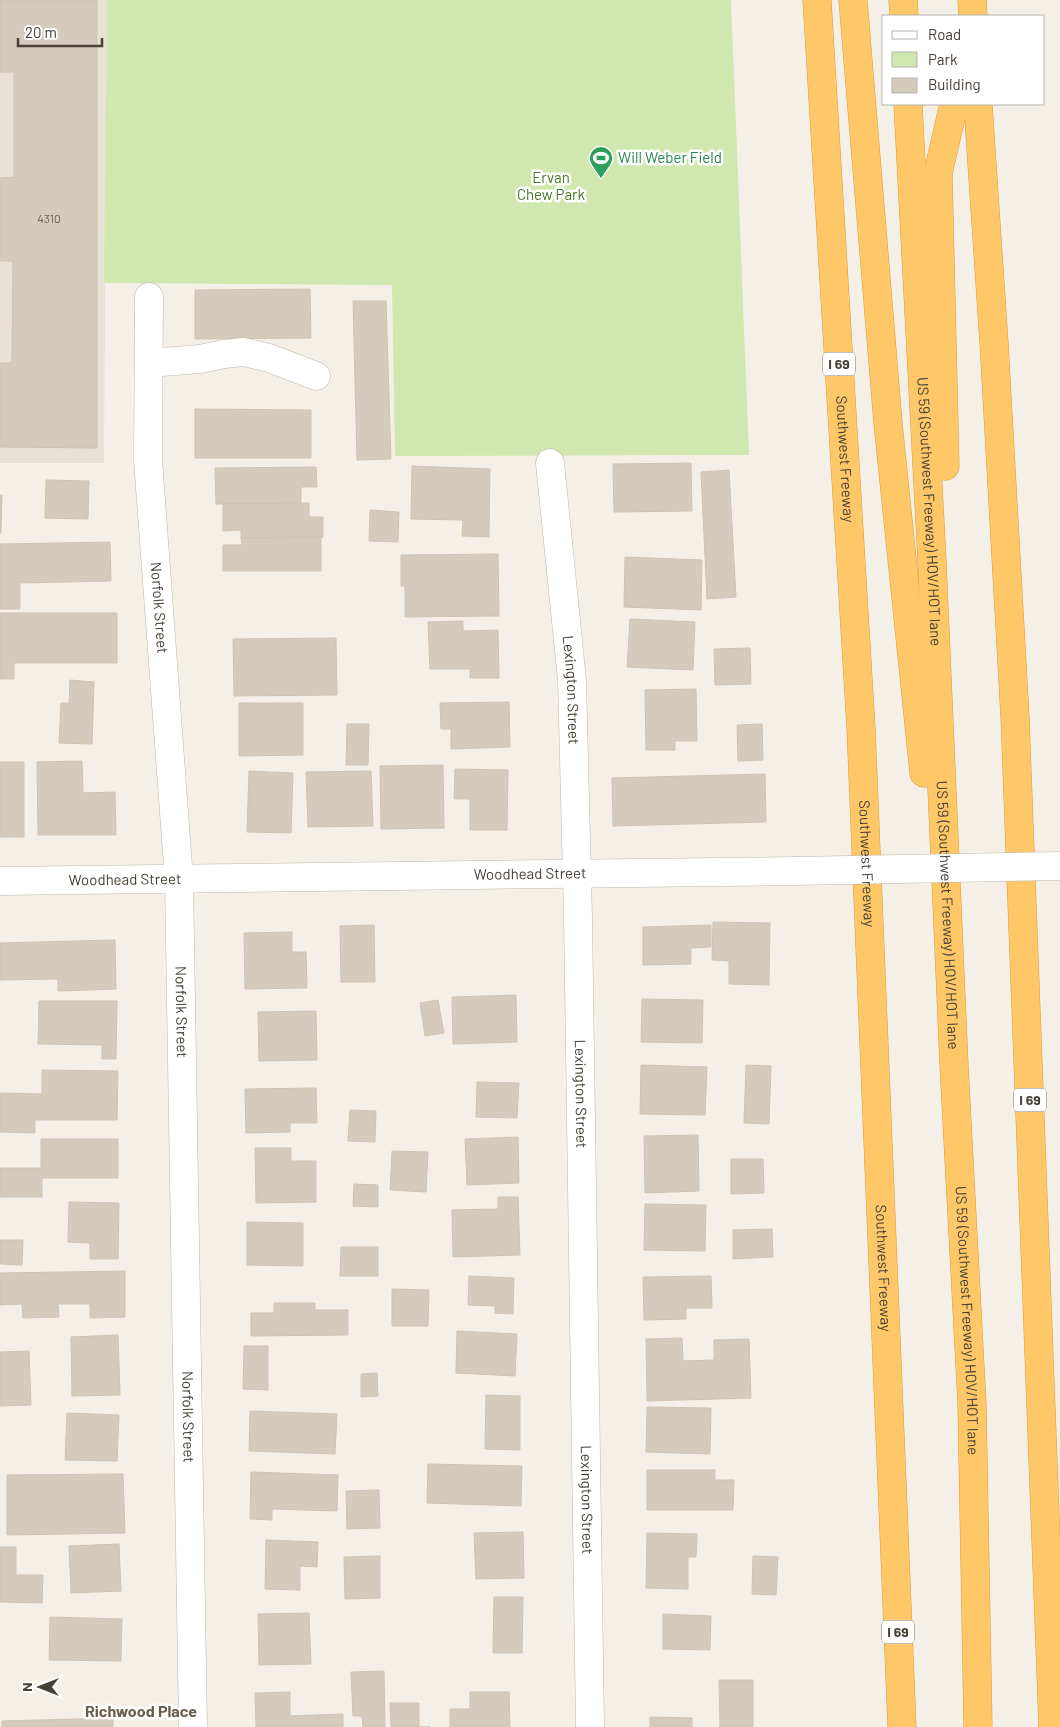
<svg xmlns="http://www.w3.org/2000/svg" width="1060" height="1727" font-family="Barlow,sans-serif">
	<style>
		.residential { fill: #e8e1d5 }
		.green { fill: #d0e8b0 }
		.building { fill: #d5cbbd; stroke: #d0c3b0 }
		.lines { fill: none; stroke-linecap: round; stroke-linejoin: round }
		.minor-casing { stroke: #bfb7aa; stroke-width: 29 }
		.highway-casing { stroke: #de9c37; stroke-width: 29 }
		.minor { stroke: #fff; stroke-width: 28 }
		.highway { stroke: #fec868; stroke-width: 28 }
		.minor-bridge-casing { stroke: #bfb7aa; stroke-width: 29; stroke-linecap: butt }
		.minor-bridge { stroke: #fff; stroke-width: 28 }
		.labels { text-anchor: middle; stroke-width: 5; stroke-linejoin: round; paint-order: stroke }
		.number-label { font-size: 12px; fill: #6a6358 }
		.shield { fill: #fff; stroke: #7e7972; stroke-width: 1 }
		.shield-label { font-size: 14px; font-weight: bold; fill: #474036 }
		.leisure-label { font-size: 15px; fill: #27864d; stroke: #fff; text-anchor: start }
		.park-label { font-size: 15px; fill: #497929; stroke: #fff }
		.street-label { font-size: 15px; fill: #474036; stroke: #fff }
		.neighbourhood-label { font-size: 16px; font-weight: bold; fill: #6a5e4d; stroke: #fff }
	</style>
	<rect width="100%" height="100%" fill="#f4f0e7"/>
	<path class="residential" d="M0,0H107L104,463H0Z"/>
	<path class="green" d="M107,0H731L749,455L395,456L392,285L104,283Z"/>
	<g class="building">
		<path d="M0,0H97V448L0,447V363H12L13,261H0V178L14,177V72H0Z"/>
		<path d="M310,289L311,338L195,339V290Z"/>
		<path d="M353,301H386L391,459L357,460Z"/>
		<path d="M195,409L311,410V458H195Z"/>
		<path d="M691,463L692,511L614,512L613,464Z"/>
		<path d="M412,466L490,469L489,537L462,536L463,520L411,519Z"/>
		<path d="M316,467L317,487H301V503L216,504L215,468Z"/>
		<path d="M729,470L736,597L707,599L701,472Z"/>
		<path d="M46,480L89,481L88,519L45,518Z"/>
		<path d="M0,495H2L1,533H0Z"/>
		<path d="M309,503V517H323V537L241,538V530L223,531V504Z"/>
		<path d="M370,510L399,512L398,542L369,541Z"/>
		<path d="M321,537V571H223V545H242L241,538Z"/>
		<path d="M110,542L111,581L20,583V609H0V544Z"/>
		<path d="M498,554L499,616L405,617V586H401V555Z"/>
		<path d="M625,557L702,560L701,610L624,607Z"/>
		<path d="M0,613H117V663H14V679H0Z"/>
		<path d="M630,619L695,622L693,670L627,667Z"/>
		<path d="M463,621V631L498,630L499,678H470V669H430L428,622Z"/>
		<path d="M336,638L337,695L234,696L233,639Z"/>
		<path d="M750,648L751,684L715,685L714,649Z"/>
		<path d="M70,680L94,682L92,744L59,743L61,703H69Z"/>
		<path d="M696,689L697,741H675V750H646L645,690Z"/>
		<path d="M509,702L510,747L451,749V729H441L440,703Z"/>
		<path d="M239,703H303V755L239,756Z"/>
		<path d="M347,724H369L368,765H346Z"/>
		<path d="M762,724L763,760L738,761L737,725Z"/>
		<path d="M82,761L83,793L115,792L116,835H38L37,762Z"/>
		<rect x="0" y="762" width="24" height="75"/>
		<path d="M443,765L444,828L381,829L380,766Z"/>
		<path d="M455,769L508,770L507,830H470V799H454Z"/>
		<path d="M249,771L293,773L291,833L247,832Z"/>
		<path d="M371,771L373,826L308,827L306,772Z"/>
		<path d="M765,774L766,822L613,826L612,778Z"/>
		<path d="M713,922L770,923L769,985L729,984V961L712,960Z"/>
		<path d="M374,925L375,982H341L340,926Z"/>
		<path d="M711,925V947L691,948V964L643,965V927Z"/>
		<path d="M292,932V952H306L307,988L245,989L244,933Z"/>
		<path d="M115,940L116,989L58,991V979L0,980V943Z"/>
		<path d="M516,995L517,1042L453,1044L452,997Z"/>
		<path d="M642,999L703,1000L702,1043L641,1042Z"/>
		<path d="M438,1000L444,1033L425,1036L420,1003Z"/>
		<path d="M39,1001H117L116,1059H102V1045L38,1044Z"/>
		<path d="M316,1011L317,1060L259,1061L258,1012Z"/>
		<path d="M641,1065L707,1067L705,1115L640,1114Z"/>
		<path d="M746,1065L771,1066L769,1124L744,1123Z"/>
		<path d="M42,1070L118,1071L117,1120H35V1133L0,1132V1093L42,1094Z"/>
		<path d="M477,1082L519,1083L517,1118L476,1117Z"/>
		<path d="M316,1088L317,1123H290V1132L246,1133L245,1089Z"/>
		<path d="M350,1110L376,1111L375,1142L348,1141Z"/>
		<path d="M698,1135L699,1191L645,1193L644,1136Z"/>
		<path d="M518,1137L519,1183L467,1185L465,1139Z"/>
		<path d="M41,1139H118V1178H42V1197H0V1168H41Z"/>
		<path d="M255,1148H291V1161H316V1202L256,1203Z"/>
		<path d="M392,1151L428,1152L426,1192L390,1190Z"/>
		<path d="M731,1159H763L764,1193L731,1194Z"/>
		<path d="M354,1184L378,1185V1207L353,1206Z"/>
		<path d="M498,1197H518L520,1255L453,1257L452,1210L498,1209Z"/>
		<path d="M69,1202L119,1203L118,1259H90V1243L68,1242Z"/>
		<path d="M645,1204L706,1205L705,1251L644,1250Z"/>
		<path d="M247,1222L303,1223V1266L247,1265Z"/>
		<path d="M772,1229L773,1257L733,1259V1230Z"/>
		<path d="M0,1240H23L22,1265L0,1264Z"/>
		<path d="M341,1247H378V1276H340Z"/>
		<path d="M125,1271V1317L90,1318V1304H58L59,1317L23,1318L22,1304L0,1305V1273Z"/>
		<path d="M469,1276L514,1278L513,1314L495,1313V1306L468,1305Z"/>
		<path d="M711,1276L712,1308H686V1319L644,1320L643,1277Z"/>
		<path d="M392,1289L429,1290L428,1326H392Z"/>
		<path d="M274,1303H315V1310H348V1335L251,1336V1313H274Z"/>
		<path d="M457,1331L517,1334L515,1376L456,1373Z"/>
		<path d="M118,1335L120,1395L72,1396L71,1337Z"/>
		<path d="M682,1338L683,1361L714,1360V1340L749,1339L751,1398L647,1401L646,1339Z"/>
		<path d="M244,1346H268V1390L243,1389Z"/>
		<path d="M29,1351L31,1405L0,1406V1352Z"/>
		<path d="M377,1373L378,1396L361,1397V1374Z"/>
		<path d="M486,1395L520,1396V1450L485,1449Z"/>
		<path d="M647,1407L711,1408L710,1454L646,1452Z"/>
		<path d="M250,1411L337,1414L335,1454L249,1451Z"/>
		<path d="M67,1413L119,1415L117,1461L65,1460Z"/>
		<path d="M428,1464L522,1466L521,1506L427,1503Z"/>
		<path d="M647,1470H715V1480H734L733,1510H647Z"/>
		<path d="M251,1472L338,1475L337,1511L272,1509V1520L250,1519Z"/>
		<path d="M123,1474L125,1533L7,1535V1475Z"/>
		<path d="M379,1490L380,1528L347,1529L346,1491Z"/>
		<path d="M523,1532L524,1578L476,1579L474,1533Z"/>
		<path d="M647,1533L697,1534L696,1557H688V1589L646,1588Z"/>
		<path d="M266,1540L318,1542L317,1567L300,1566V1590L265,1589Z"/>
		<path d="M119,1544L121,1591L71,1593L69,1546Z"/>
		<path d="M0,1547H16V1575H43L42,1603L0,1602Z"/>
		<path d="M380,1556V1598L345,1599L344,1557Z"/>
		<path d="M753,1556L778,1557L776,1595L752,1594Z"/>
		<path d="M494,1597H523L522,1653H493Z"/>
		<path d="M309,1613L311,1664L259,1665L258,1614Z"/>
		<path d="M663,1614L711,1616L710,1650L663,1649Z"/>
		<path d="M50,1617L122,1619L121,1661L49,1660Z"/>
		<path d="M384,1671L385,1727H363L362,1716H353L351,1672Z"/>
		<path d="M719,1680H753V1727H720Z"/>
		<path d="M290,1692V1716L343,1714V1727H256L255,1693Z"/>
		<path d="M470,1692H509L510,1727H450V1709H470Z"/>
		<path d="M390,1703H419V1727H430H391Z"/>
		<path d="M650,1717L692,1718V1727H650Z"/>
		<path d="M113,1718V1727H2V1721Z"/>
	</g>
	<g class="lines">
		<g class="minor-casing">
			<g id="minor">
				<path id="s1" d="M149,297L148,460L179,880L193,1727"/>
				<path d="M149,363L200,359L224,354L244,352L269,358L316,376"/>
				<path id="s2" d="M550,463L572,680L578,917L590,1727"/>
				<path id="s3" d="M0,881C265,879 531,873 796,871"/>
			</g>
		</g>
		<g class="highway-casing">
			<g id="highway">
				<path id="s4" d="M817,0L861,728L902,1727"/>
				<path d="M853,0L888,423L924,773"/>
				<path d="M903,0L904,16"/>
				<path d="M972,0L973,16"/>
				<path id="s5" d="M908,104L932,561L954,1065L972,1404L978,1727"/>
				<path d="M978,104L994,343L1015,717L1053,1727"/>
				<path d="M945,466L938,173L954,104"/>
			</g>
		</g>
		<use href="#minor" class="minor"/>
		<use href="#highway" class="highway"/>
		<g class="minor-bridge-casing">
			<path id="minor-bridge" d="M796,871L1060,866"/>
		</g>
		<use href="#minor-bridge" class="minor-bridge"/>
	</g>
	<defs>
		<g id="stadium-pin" transform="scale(1.25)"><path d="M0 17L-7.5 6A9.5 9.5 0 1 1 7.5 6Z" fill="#2e9e5b" stroke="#fff"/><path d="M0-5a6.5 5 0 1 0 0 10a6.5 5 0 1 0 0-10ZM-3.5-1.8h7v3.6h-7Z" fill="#fff"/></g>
	</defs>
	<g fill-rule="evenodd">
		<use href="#stadium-pin" x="601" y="158"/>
	</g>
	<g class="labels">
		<g class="number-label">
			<text x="49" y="223">4310</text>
		</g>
		<g class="shield">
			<rect x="823" y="352.5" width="32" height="23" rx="4"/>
			<rect x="1014" y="1088.5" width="32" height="23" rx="4"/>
			<rect x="882" y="1620.5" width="32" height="23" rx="4"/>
		</g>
		<g class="shield-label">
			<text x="839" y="369">I 69</text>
			<text x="1030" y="1105">I 69</text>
			<text x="898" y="1637">I 69</text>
		</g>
		<g class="leisure-label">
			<text x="618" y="163">Will Weber Field</text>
		</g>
		<g class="park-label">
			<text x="551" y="183">Ervan<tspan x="551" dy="17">Chew Park</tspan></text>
		</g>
		<g class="street-label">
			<text dy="5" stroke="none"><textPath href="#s4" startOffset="460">Southwest Freeway</textPath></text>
			<text dy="5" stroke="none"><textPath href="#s5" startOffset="408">US 59 (Southwest Freeway) HOV/HOT lane</textPath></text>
			<text dy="5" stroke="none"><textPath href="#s1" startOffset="311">Norfolk Street</textPath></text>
			<text dy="5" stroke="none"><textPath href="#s2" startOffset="228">Lexington Street</textPath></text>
			<text dy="5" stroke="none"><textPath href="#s4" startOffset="865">Southwest Freeway</textPath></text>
			<text dy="5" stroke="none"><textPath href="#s3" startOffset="530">Woodhead Street</textPath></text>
			<text dy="5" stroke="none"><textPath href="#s3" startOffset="125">Woodhead Street</textPath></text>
			<text dy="5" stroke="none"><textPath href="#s5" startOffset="812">US 59 (Southwest Freeway) HOV/HOT lane</textPath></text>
			<text dy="5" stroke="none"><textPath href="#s1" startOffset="716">Norfolk Street</textPath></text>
			<text dy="5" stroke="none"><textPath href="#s2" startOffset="632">Lexington Street</textPath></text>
			<text dy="5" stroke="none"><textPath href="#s4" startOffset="1270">Southwest Freeway</textPath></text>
			<text dy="5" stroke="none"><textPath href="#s5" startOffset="1218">US 59 (Southwest Freeway) HOV/HOT lane</textPath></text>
			<text dy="5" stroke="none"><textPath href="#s1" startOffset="1121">Norfolk Street</textPath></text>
			<text dy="5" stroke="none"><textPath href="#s2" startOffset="1038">Lexington Street</textPath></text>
		</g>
		<g class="neighbourhood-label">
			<text x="141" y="1717">Richwood Place</text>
		</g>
	</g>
	<rect x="882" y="15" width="162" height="90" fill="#ffffff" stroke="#b5b3af"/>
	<rect x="892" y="31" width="25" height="8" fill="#ffffff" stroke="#b5b3af"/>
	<text x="928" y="40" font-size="15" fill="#474036">Road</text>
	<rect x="892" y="52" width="25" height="15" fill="#d0e8b0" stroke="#b5b3af"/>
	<text x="928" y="65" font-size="15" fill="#474036">Park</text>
	<rect x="892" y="78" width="25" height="15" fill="#d5cbbd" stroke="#b5b3af"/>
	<text x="928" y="90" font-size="15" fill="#474036">Building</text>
	<g transform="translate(40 1687) rotate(270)" stroke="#ffffff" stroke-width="4" paint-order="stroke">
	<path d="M0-4L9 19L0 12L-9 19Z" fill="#474036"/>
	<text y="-8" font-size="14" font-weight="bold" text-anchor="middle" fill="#474036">N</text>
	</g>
	<path d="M18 38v8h84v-8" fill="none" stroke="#474036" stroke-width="2.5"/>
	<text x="25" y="38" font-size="15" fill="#474036" stroke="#ffffff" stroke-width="4" paint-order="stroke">20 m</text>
</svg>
